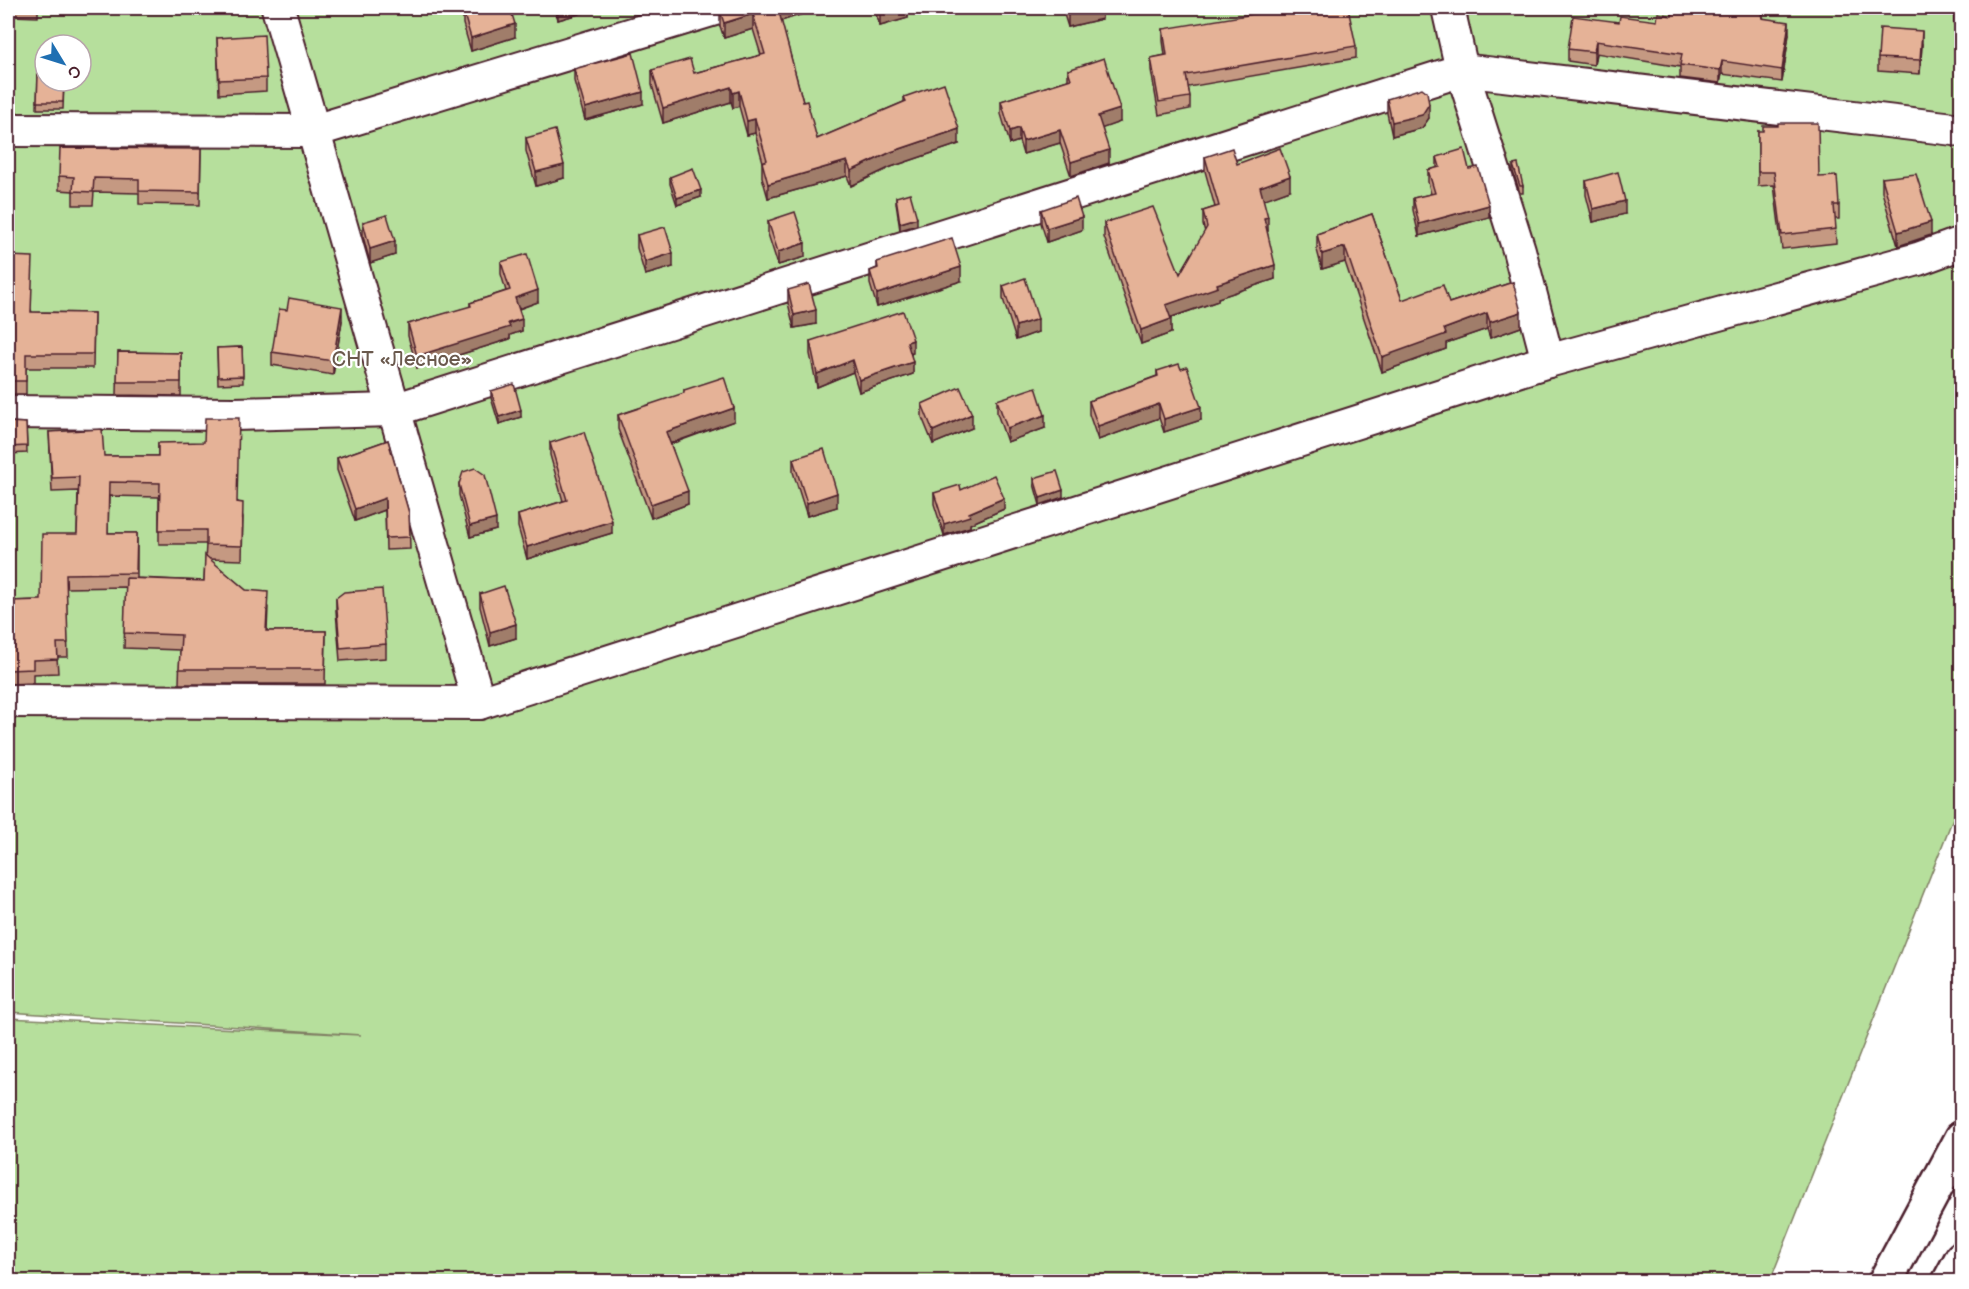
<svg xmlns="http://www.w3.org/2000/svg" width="1969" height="1289" font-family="'Balsamiq Sans',sans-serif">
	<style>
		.green { fill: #b6df9c; stroke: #807f64; stroke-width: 1.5; fill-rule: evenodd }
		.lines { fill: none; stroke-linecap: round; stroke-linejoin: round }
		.minor-casing { stroke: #4a1f2b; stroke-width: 36 }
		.highway-casing { stroke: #4a1f2b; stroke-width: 38 }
		.minor { stroke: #fff; stroke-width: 32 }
		.highway { stroke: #fff; stroke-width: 33 }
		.wall { fill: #c59982; stroke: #4a1f2b; stroke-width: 1.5; fill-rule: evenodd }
		.shaded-wall { fill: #a07d6a; stroke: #4a1f2b; stroke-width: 1.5 }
		.building { fill: #e5b297; stroke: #4a1f2b; stroke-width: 1.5 }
		.labels { text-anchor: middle; stroke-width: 4.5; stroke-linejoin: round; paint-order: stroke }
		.park-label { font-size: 21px; fill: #6a594d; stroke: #fff }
	</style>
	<rect width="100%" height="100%" fill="#fff"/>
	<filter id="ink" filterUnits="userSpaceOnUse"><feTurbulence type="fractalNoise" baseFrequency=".0167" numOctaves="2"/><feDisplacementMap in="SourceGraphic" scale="12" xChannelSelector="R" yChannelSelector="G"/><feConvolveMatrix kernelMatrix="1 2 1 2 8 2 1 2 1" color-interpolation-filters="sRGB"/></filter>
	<g filter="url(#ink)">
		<path class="green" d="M8,8H1961V798L1770,1281H8V1018L361,1035L8,1012ZM45,45H81V81H45Z"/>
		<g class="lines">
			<g class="minor-casing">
				<g id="minor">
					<path d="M278,8L479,703"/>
					<path d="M1448,8L1462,70L1519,250L1548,361"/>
					<path d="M8,130L314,131L718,8"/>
					<path d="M8,412L234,414L394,410L1462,70L1962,130"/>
					<path d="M8,701L479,703L1548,361L1918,259L1962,243"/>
				</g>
			</g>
			<g class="highway-casing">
				<g id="highway">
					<path d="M1885,1282L1962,1138"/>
					<path d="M1949,1282L1962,1258"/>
				</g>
			</g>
			<use href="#minor" class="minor"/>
			<use href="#highway" class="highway"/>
		</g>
		<g class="wall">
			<path d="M12,8H38V17L12,16Z"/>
			<path d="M555,8H599L558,20Z"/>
			<path d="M809,8V12L781,21L803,102L817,139L904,102V97L959,144L891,167L851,186L847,176L768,198L762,177V162H763L755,133L747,135L739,106L733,108L731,102L663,123L652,85V70L694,73L761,55L753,29L724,38L720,26V11Z"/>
			<path d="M874,8H908V18L880,26Z"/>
			<path d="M1062,8H1136L1102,14V19L1068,27Z"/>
			<path d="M1674,8H1764L1763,18L1789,34L1782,82L1722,74L1720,83L1680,78V67L1596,53L1594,65L1568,61V49L1619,22L1657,21L1672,16Z"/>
			<rect x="1954" y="8" width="8" height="16"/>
			<path d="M463,11L515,37L471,51L463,24Z"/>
			<path d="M1163,29L1356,46V58L1188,87L1190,97V109L1159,115L1151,70V58L1165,55L1163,41Z"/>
			<path d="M217,38L266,78V91L219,94Z"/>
			<path d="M1922,44L1920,74L1878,71V58Z"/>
			<path d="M574,69L643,104L585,120L574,81Z"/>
			<path d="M1068,70L1120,122L1102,128L1109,163L1071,176L1060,143L1023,154L1019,141L1010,144L1001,114V101L1068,80Z"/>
			<path d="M38,74L64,81L63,109H37Z"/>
			<path d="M1387,99L1429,118L1422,128L1392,136L1387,113Z"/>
			<path d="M1758,131L1819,177L1839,205V219H1835L1836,243L1782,249L1774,185L1758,186Z"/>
			<path d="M526,138L564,178L536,186L526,151Z"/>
			<path d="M201,149L200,205L139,204V193L94,192L93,205H73V191L59,190V176Z"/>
			<rect x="8" y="152" width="3" height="51"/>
			<path d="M1205,157L1290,190L1263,199L1268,231H1267L1275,279L1218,298V301L1170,318L1171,333L1141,344L1104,237V223L1180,274L1205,232L1203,225V211L1215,207L1205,171Z"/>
			<path d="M1437,157L1469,169L1489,217L1419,236L1413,210V198L1431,194L1428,182V170L1437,168Z"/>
			<path d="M1513,165L1523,186V193H1520L1513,172Z"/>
			<path d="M670,177L701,197L677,205L670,184Z"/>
			<path d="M1882,178L1931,235L1898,246L1882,192Z"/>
			<path d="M1586,181L1625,214L1593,222L1586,195Z"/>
			<path d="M896,197L917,225L900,230L896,203Z"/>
			<path d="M1041,210L1082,230L1047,242L1041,223Z"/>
			<path d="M1372,214L1402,300L1449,303L1513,282L1521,327L1490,338L1487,329L1446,343V349L1382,372L1345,262L1322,269L1317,250V234Z"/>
			<path d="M768,221L805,257L778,265L768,234Z"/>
			<path d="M363,222L395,255L370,263L363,236Z"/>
			<path d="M637,235L673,267L645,275L637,248Z"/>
			<path d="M8,256L32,312L94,313L93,368H26V394H8Z"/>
			<path d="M501,262L538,302L519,309L522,331L510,335V339L417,368L408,336V324L470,307V303L506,291L501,274Z"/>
			<path d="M877,262L961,281L877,307L870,284V271L877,268Z"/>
			<path d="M1003,286L1038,332L1016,340L1003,299Z"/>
			<path d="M788,290L816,324L794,328L788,303Z"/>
			<path d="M342,321L333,375L272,365V352Z"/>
			<path d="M810,341L913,353H911L913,374L859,392L853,372L817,387L810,354Z"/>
			<path d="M242,347L243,383L218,384L217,348Z"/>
			<path d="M118,352L181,353V396L117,395Z"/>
			<path d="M1157,371L1201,420L1164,432L1159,418L1098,440L1089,414V401L1157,376Z"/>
			<path d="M684,390L734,421L671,444L688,504L651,518L618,429V415L684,394Z"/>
			<path d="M491,391L521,417L499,424L491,398Z"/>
			<path d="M997,400L1045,428L1007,442L997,413Z"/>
			<path d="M922,404L972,428L933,444L922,417Z"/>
			<path d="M8,422L26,423L27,453L8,454Z"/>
			<path d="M49,432L104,456H158V443L238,502L243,517L242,560L209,559L246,590L268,607L267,631H326L325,684H179L180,650L124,648L126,587L66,588L68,657H57L58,673L33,674V683L8,684V640H10L9,601L41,600L77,534L78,491L52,492ZM109,496L159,497V544H206L204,581L137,578V533H108Z"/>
			<path d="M388,440L409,513L410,549L386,550L385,510L355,521L337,470V458Z"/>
			<path d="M550,443L612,533L527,559L518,527V515L563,501L550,455Z"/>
			<path d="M793,459L837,507L807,516L793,472Z"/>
			<path d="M1034,478L1063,497L1040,505L1034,484Z"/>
			<path d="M459,484L496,530L470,537L459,495Z"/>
			<path d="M961,490L1004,509L970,524V527L944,535L934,504V493Z"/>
			<path d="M480,594L516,638L490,646L480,607Z"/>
			<path d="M336,598L386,644V658L340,661L336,611Z"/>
		</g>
		<g class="shaded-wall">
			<path d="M558,8H599L558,20Z"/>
			<path d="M778,8H809V12L778,22Z"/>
			<path d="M897,8H908V18L880,26V13Z"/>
			<path d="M1095,8H1102V19L1068,27V14Z"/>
			<path d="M753,14V29L724,38V23Z"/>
			<path d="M1789,22V34L1782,82V70Z"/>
			<path d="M515,24V37L471,51V38Z"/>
			<path d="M1922,31V44L1920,74V60Z"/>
			<path d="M1596,41V53L1594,65V52Z"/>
			<path d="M1722,61V74L1720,83V70Z"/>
			<path d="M731,87V102L663,123V108Z"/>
			<path d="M739,91V106L733,108V93Z"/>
			<path d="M643,92V104L585,120V108Z"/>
			<path d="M1429,104V118L1422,128L1392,136V122Z"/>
			<path d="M1120,109V122L1098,130V116Z"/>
			<path d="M755,119V133L747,135V121Z"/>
			<path d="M1019,128V141L1010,144V131Z"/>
			<path d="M959,129V144L891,167L851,186V171L891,152Z"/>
			<path d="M1060,130V143L1023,154V141Z"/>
			<path d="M1109,150V163L1071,176V162Z"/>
			<path d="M847,161V176L768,198V184Z"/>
			<path d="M564,165V178L536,186V172Z"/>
			<path d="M1290,176V190L1260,201V187Z"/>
			<path d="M701,190V197L677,205V198Z"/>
			<path d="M1625,201V214L1593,222V209Z"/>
			<path d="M1489,205V217L1419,236V224Z"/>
			<path d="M1082,217V230L1047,242V228Z"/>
			<path d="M1268,217V231L1264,232V218Z"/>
			<path d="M917,218V225L900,230V223Z"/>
			<path d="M1931,222V235L1898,246V232Z"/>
			<path d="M395,241V255L370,263V249Z"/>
			<path d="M805,243V257L778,265V252Z"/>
			<path d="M1345,247V262L1322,269V254Z"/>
			<path d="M673,253V267L645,275V262Z"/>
			<path d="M1275,265V279L1218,298V301L1166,319V305L1217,284Z"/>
			<path d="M961,267V281L877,307V294Z"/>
			<path d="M538,290V302L515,310V298Z"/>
			<path d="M342,307V321L333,375V361Z"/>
			<path d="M816,310V324L794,328V315Z"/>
			<path d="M1521,312V327L1490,338V322Z"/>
			<path d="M1487,313V329L1446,343V349L1382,372V357L1444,329Z"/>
			<path d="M522,319V331L510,335V339L417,368V356Z"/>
			<path d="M1038,319V332L1016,340V326Z"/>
			<path d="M1171,319V333L1141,344V330Z"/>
			<path d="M913,340V353L907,354V342Z"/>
			<path d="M853,360V372L817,387V374Z"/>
			<path d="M913,362V374L859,392V380Z"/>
			<path d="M1159,404V418L1098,440V426Z"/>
			<path d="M1201,407V420L1164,432V419Z"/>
			<path d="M734,408V421L666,445V432Z"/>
			<path d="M521,410V417L499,424V417Z"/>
			<path d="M972,414V428L933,444V431Z"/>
			<path d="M1045,415V428L1007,442V428Z"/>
			<path d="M1063,490V497L1040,505V498Z"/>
			<path d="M688,491V504L651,518V504Z"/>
			<path d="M837,493V507L807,516V503Z"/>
			<path d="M385,498V510L355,521V509Z"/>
			<path d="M1004,498V509L970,524V527L944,535V524Z"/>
			<path d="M496,519V530L470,537V526Z"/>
			<path d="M612,521V533L527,559V547Z"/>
			<path d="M516,624V638L490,646V632Z"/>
		</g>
		<g class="building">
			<path d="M473,8H510L515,24L471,38L463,11Z"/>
			<path d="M727,8H778L803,102L807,101L817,139L906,101L904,97L944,83L959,129L891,152L851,171L847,161L768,184L762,162L767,160L755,119L747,121L739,91L733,93L731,87L663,108L652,70L690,59L694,73L765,54L753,14L724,23L720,11Z"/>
			<path d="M878,8H897L880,13Z"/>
			<path d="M1066,8H1095L1068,14Z"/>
			<path d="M1289,8H1348L1356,46L1186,75L1190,97L1159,102L1151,58L1167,55L1163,29Z"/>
			<path d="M1674,8H1763L1762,18L1789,22L1782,70L1722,61L1720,70L1680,65L1682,54L1596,41L1594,52L1568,49L1573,16L1619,22L1620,16L1657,21L1658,13L1672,16Z"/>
			<path d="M1880,28L1922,31L1920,60L1878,58Z"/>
			<path d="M264,35L266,78L219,80L217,38Z"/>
			<path d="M633,53L643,92L585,108L574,69Z"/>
			<path d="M1104,58L1120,109L1098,116L1109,150L1071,162L1060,130L1023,141L1019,128L1010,131L1001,101L1071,79L1068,70Z"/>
			<path d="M38,74H45V81H64L63,102H37Z"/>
			<path d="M1422,88L1427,92L1429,104L1422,115L1392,122L1387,99Z"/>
			<path d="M1778,123H1818L1819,177L1837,176L1839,205H1834L1836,229L1782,235L1774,172H1758V131H1763V126H1778Z"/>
			<path d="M555,130L564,165L536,172L526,138Z"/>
			<path d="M60,148L201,149L200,192L139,191V179L94,178L93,192L73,191L74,177L59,176Z"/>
			<path d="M1232,148L1237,164L1280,148L1290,176L1260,187L1268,217L1264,218L1275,265L1217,284L1218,287L1166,305L1171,319L1141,330L1104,223L1153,207L1180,274L1207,227L1203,211L1219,206L1205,157Z"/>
			<path d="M1464,149L1469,169L1478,167L1489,205L1419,224L1413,198L1435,193L1428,170L1440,167L1437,157Z"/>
			<rect x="8" y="152" width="3" height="38"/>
			<path d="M1518,164L1523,186H1520L1513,165Z"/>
			<path d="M693,168L701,190L677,198L670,177Z"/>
			<path d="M1618,172L1625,201L1593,209L1586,181Z"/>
			<path d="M1916,174L1931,222L1898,232L1882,178Z"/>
			<path d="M910,193L917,218L900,223L896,197Z"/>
			<path d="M1076,198L1082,217L1047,228L1041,210Z"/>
			<path d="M795,212L805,243L778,252L768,221Z"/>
			<path d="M1372,214L1402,300L1443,285L1449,303L1513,282L1521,312L1490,322L1487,313L1444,329L1446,334L1382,357L1345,247L1322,254L1317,234Z"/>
			<path d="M387,215L395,241L370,249L363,222Z"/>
			<path d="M665,227L673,253L645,262L637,235Z"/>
			<path d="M952,238L961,267L877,294L870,271L878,268L877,262Z"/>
			<path d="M527,254L538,290L515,298L522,319L508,323L510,327L417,356L408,324L471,306L470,303L510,290L501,262Z"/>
			<path d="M8,256L33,257L31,312L94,313L93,354H26V381H8Z"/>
			<path d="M1025,278L1038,319L1016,326L1003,286Z"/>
			<path d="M809,284L816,310L794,315L788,290Z"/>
			<path d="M289,298L342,307L333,361L272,352L279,309L287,310Z"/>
			<path d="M903,311L913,340L907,342L913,362L859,380L853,360L817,374L810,341Z"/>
			<path d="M242,347L243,376L218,377L217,348Z"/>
			<path d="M118,352L181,353V382H117Z"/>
			<path d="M1179,364L1181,369L1187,367L1201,407L1164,419L1159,404L1098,426L1089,401L1158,376L1157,371Z"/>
			<path d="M724,377L734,408L666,432L688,491L651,504L618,415L684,393V390Z"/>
			<path d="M514,384L521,410L499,417L491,391Z"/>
			<path d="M960,387L972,414L933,431L922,404Z"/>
			<path d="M1036,387L1045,415L1007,428L997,400Z"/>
			<path d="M205,418H239L237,502L243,503L242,546L206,545V530H159L160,483L109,482L108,533H137L136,573L66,574L68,643H57L58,659L33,660V669L8,670V640H11L9,601L41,600L42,534H77L79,477L52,478L49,432L102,429L104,456H158V443L204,442Z"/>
			<path d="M8,422L26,423L27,446L8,447Z"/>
			<path d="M584,432L612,521L527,547L518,515L567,500L550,443Z"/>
			<path d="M388,440L409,513L410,537L386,538L385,498L355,509L337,458Z"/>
			<path d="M824,449L837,493L807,503L793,459Z"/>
			<path d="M475,468L485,475L496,519L470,526L459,484L463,472Z"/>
			<path d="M1057,471L1063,490L1040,498L1034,478Z"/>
			<path d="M994,475L1004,498L969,513L970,516L944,524L934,493L960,485L961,490Z"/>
			<path d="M205,555L246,590L268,592L266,631H326L325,669H179L181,635L124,633L126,578L204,581Z"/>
			<path d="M504,586L516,624L490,632L480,594Z"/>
			<path d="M382,589L386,644L340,648L336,598L344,592Z"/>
		</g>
	</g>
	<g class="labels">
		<g class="park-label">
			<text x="402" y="366">СНТ «Лесное»</text>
		</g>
	</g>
	<rect width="1969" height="1289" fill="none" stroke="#fff" stroke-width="30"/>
	<rect x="15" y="15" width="1939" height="1259" fill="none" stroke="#4a1f2b" stroke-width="2" filter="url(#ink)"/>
	<g transform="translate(63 63) rotate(128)"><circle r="28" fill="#ffffff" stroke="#b7a5aa" stroke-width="1.5"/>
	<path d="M0-4.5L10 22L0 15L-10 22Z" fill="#1f6fb2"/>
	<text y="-9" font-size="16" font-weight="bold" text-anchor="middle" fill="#4a1f2b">С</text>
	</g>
</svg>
